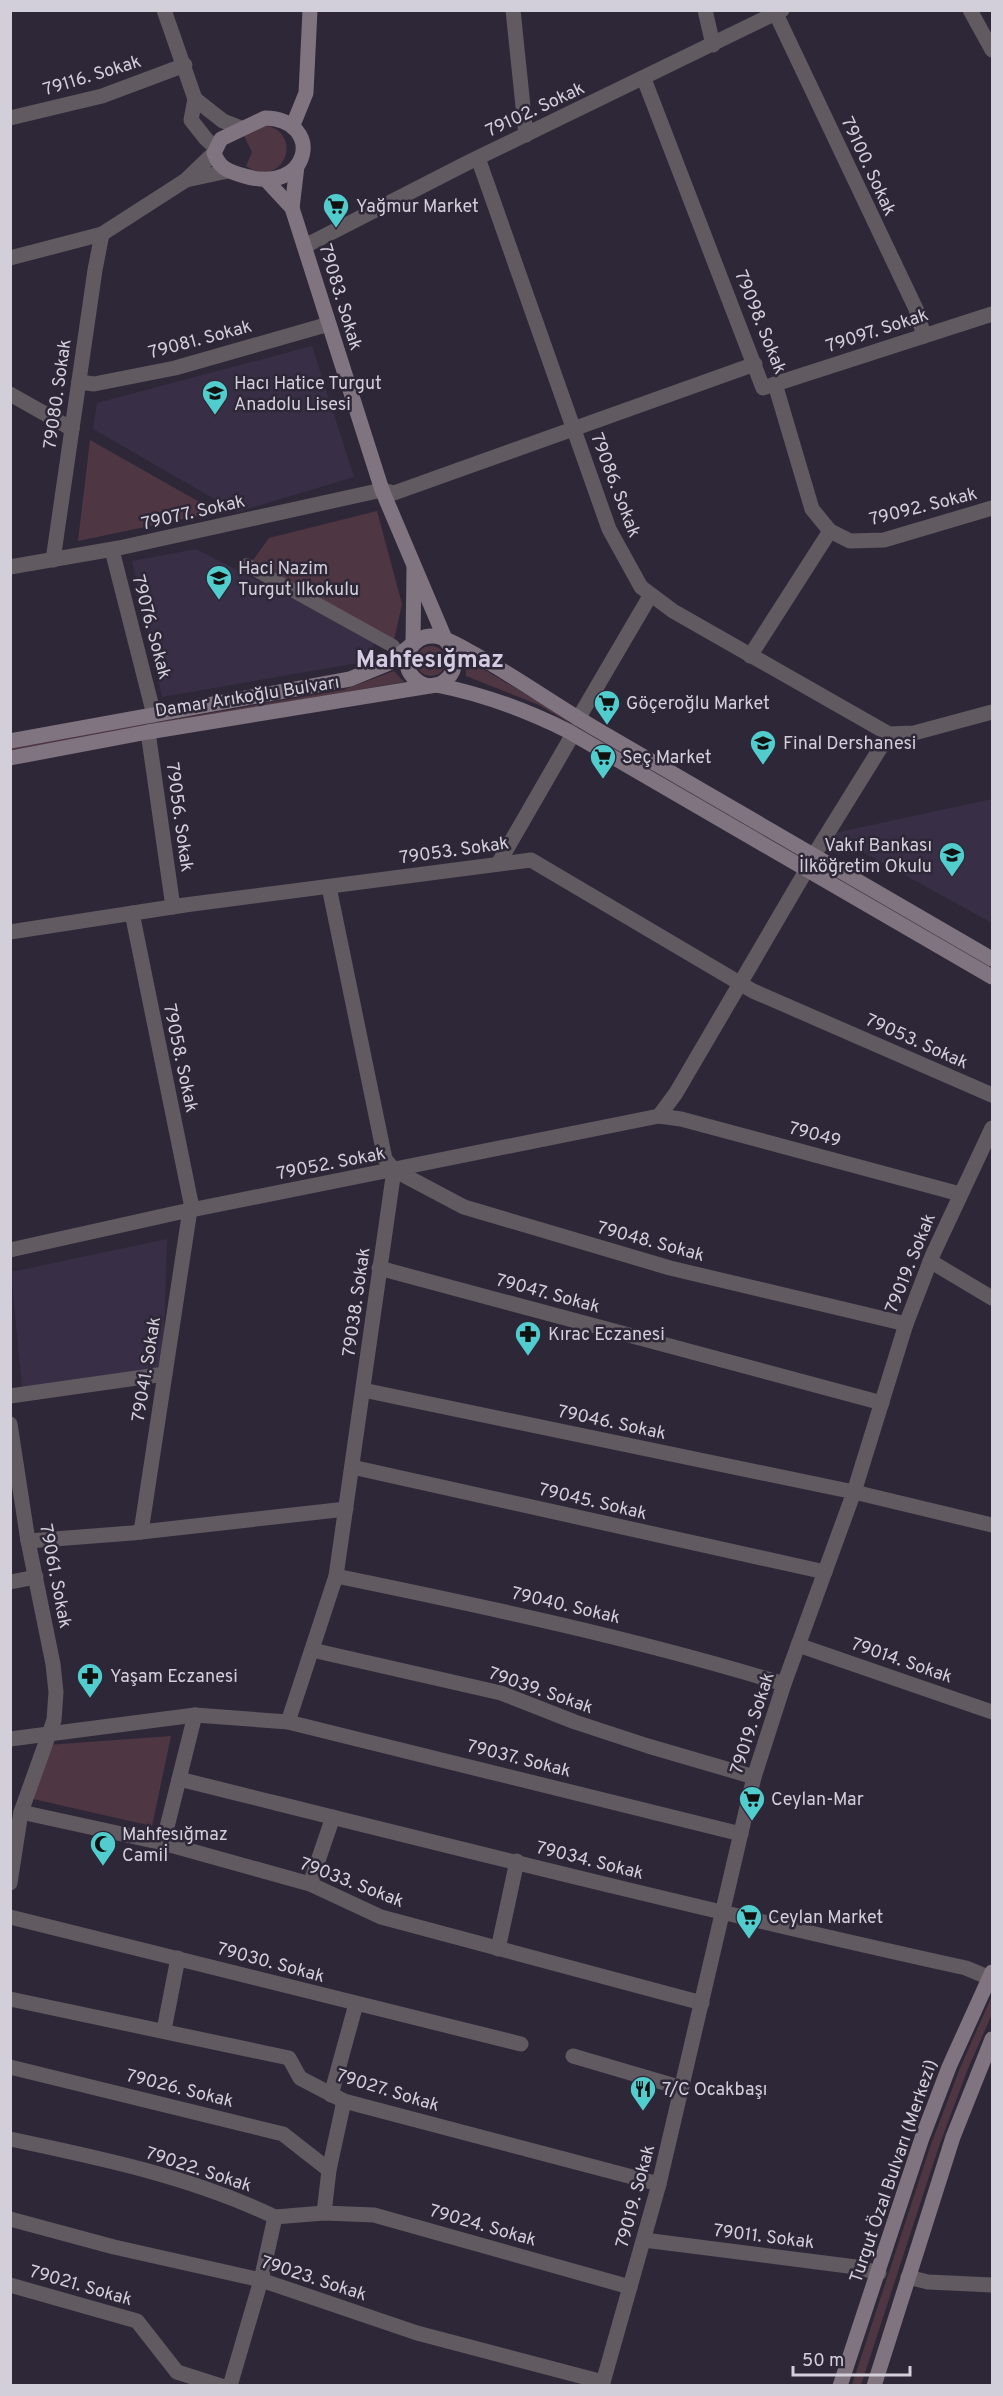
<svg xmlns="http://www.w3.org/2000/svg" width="1003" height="2396" font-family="Overpass,sans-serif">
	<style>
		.built { fill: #382f46 }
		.green { fill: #4f3643 }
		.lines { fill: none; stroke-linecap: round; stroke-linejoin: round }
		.pedestrian { stroke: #615a61; stroke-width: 14 }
		.minor { stroke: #615a61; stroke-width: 15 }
		.secondary { stroke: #7f747f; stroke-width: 15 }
		.labels { text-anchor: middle; stroke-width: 5; stroke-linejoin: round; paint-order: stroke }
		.street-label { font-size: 18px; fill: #d3cfda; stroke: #2e2738 }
		.poi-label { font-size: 18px; fill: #d3cfda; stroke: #2e2738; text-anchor: start }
		.district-label { font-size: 24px; font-weight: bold; fill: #d5cce3; stroke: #2e2738 }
	</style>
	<rect width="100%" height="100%" fill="#2e2738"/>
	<g class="built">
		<path d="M312,346L354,477L237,512L93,429L97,403Z"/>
		<path d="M196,549L376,641L364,662L162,697L132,561Z"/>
		<path d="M992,799V923L830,834Z"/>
		<path d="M167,1239L163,1369L22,1387L11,1272Z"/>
	</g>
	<g class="green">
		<path d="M263,125C306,131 284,191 246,166L252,152L243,134Z"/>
		<path d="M90,440L217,512L78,541Z"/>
		<path d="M377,511L402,604L394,640L251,563L269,538Z"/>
		<circle cx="431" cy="661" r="15"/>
		<path d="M466,659L992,967V970L539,705L466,676Z"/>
		<path d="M394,671L404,682L11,750V747L343,690Z"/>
		<path d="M171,1736L152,1826L33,1799L47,1745Z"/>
		<path d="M992,1996V2014L967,2071L938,2149L861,2385H852L930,2147L960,2068Z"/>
	</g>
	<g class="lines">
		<path class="pedestrian" d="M247,565L393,646"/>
		<g class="minor">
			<path d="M164,10L195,99L191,120L206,139L215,147"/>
			<path d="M513,10L526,135"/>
			<path d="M705,10L713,45"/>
			<path d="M970,10L992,50"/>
			<path d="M776,14L916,309L924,336"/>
			<path d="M644,79L763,388L775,384L812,509L830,531L750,656"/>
			<path d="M195,99L223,121L241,128"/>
			<path d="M10,118L102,96L185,65"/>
			<path d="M478,158L609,529L641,587L673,611L889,734L914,733L992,712"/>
			<path d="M186,180L228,171"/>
			<path d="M305,246L469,162L782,10"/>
			<path d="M10,258L102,234L186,180L214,153"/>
			<path d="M79,382L94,384L175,368L329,324"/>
			<path d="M775,384L992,314"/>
			<path d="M10,394L72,429"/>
			<path d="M830,531L850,541L884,540L992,508"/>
			<path d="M112,550L154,715"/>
			<path d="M53,560L95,270L102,234"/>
			<path d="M10,567L119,548L382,490L394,493L755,364"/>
			<path d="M578,719L650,596"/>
			<path d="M148,732L173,907"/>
			<path d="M814,855L889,734"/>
			<path d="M498,864L573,734"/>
			<path d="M132,913L191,1203L141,1532"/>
			<path d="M10,932L185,905L531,860L753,991L992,1095"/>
			<path d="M659,1116L676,1093L807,869"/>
			<path d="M394,1170L464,1207L670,1268L906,1324"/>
			<path d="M10,1250L176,1213L659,1116L681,1119L960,1194"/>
			<path d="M930,1261L992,1298"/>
			<path d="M379,1268L882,1403"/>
			<path d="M363,1390L854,1492L992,1525"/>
			<path d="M10,1396L165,1374"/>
			<path d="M10,1424L28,1541L53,1664L56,1692L54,1720L21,1812L10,1883"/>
			<path d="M352,1467L825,1572"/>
			<path d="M28,1541L132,1533L346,1509"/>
			<path d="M336,1576C487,1607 637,1639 784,1684"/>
			<path d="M10,1582L36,1577"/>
			<path d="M798,1645L992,1712"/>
			<path d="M312,1650L501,1693L575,1722L648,1746L754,1777"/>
			<path d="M288,1722L336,1576L394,1170L385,1159L329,887"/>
			<path d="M10,1739L195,1715L288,1722L741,1834"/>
			<path d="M179,1779C441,1844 702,1910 966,1968L990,1978"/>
			<path d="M21,1812L163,1843L310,1884L381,1917L702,2003"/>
			<path d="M163,1843L195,1715"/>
			<path d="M310,1884L333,1817"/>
			<path d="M10,1917L521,2044"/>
			<path d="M498,1949L517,1861"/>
			<path d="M10,1999L289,2058L300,2078L344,2101L659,2184"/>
			<path d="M164,2030L178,1958"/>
			<path d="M573,2056L682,2088"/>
			<path d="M10,2067L283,2134L329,2170"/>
			<path d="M331,2095L356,2004"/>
			<path d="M10,2139C100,2158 192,2177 275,2217L261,2280L230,2386"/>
			<path d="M324,2213L329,2170L344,2101"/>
			<path d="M275,2217L324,2213L374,2215L630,2287"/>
			<path d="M10,2219L114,2247L261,2280L417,2333L603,2382"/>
			<path d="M644,2240L856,2267L879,2273"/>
			<path d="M908,2277L928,2282L992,2285"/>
			<path d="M10,2285L137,2321L177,2372L221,2386"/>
			<path d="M602,2386L659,2184L754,1777L784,1684L854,1492L906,1324L933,1254L992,1128"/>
		</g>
		<g class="secondary">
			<path d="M265,118C325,119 312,198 241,175C227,171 219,167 214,153L221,139Z"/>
			<path d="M293,125L306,93L310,10"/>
			<path d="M267,181L292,208L382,490L446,641C471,668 436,702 413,677C398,661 412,634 434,636C444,637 458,645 467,650C514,675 557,707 603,733C733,808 863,883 992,959"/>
			<path d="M292,208L297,166"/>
			<path d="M413,643L414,568"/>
			<path d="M10,741L350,679L389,663L411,645"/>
			<path d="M10,758L148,732L436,685C483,694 526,710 568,731L992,977"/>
			<path d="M840,2386L922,2138L949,2067L992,1972"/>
			<path d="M874,2386L953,2137L992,2039"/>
		</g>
	</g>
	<defs>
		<g id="supermarket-pin" transform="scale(1.35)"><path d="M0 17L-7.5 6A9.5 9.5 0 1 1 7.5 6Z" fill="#52cdce" stroke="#2e2738"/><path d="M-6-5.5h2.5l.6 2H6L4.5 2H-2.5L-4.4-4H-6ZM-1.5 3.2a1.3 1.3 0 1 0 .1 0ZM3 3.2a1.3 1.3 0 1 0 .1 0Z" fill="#111"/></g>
		<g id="school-pin" transform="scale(1.35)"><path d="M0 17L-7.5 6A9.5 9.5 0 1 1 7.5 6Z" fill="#52cdce" stroke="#2e2738"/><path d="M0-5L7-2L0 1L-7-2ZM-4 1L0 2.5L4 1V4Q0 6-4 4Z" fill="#111"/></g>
		<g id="pharmacy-pin" transform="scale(1.35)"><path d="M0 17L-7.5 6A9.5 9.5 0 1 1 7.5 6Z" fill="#52cdce" stroke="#2e2738"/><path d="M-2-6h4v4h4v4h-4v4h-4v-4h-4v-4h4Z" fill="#111"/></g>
		<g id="mosque-pin" transform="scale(1.35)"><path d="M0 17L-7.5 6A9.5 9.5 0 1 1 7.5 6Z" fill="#52cdce" stroke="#2e2738"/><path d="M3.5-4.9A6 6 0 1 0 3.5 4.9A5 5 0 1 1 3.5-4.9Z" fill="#111"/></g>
		<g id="restaurant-pin" transform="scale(1.35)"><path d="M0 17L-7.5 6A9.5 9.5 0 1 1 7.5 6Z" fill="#52cdce" stroke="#2e2738"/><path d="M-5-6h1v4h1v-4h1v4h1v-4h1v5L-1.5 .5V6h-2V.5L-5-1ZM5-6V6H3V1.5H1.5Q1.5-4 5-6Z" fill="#111"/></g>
	</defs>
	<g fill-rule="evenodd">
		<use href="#supermarket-pin" x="336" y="206"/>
		<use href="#school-pin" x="215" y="393"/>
		<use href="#school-pin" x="219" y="578"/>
		<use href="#supermarket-pin" x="607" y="703"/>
		<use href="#school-pin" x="763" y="743"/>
		<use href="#supermarket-pin" x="603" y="757"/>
		<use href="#school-pin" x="952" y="855"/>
		<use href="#pharmacy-pin" x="528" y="1334"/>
		<use href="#pharmacy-pin" x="90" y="1676"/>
		<use href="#supermarket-pin" x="752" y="1799"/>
		<use href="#mosque-pin" x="103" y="1844"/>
		<use href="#supermarket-pin" x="749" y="1917"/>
		<use href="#restaurant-pin" x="643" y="2089"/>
	</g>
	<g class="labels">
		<g class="street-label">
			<text transform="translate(92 75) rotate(-17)" y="6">79116. Sokak</text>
			<text transform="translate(535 109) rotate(-25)" y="6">79102. Sokak</text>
			<text transform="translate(869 166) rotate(65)" y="6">79100. Sokak</text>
			<text transform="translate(341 297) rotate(73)" y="6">79083. Sokak</text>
			<text transform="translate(761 322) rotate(68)" y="6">79098. Sokak</text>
			<text transform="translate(877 330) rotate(-18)" y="6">79097. Sokak</text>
			<text transform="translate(200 339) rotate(-15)" y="6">79081. Sokak</text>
			<text transform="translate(57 394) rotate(-82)" y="6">79080. Sokak</text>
			<text transform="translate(616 485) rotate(69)" y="6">79086. Sokak</text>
			<text transform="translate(923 506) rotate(-14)" y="6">79092. Sokak</text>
			<text transform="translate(193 512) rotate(-13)" y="6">79077. Sokak</text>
			<text transform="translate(152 627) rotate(75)" y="6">79076. Sokak</text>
			<text transform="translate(247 696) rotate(-9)" y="6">Damar Arıkoğlu Bulvarı</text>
			<text transform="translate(180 817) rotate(82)" y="6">79056. Sokak</text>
			<text transform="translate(454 850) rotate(-8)" y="6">79053. Sokak</text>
			<text transform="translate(917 1041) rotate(24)" y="6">79053. Sokak</text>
			<text transform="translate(181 1058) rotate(78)" y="6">79058. Sokak</text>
			<text transform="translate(815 1134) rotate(15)" y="6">79049</text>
			<text transform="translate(331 1163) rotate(-11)" y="6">79052. Sokak</text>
			<text transform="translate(651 1241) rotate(15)" y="6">79048. Sokak</text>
			<text transform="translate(910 1263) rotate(-68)" y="6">79019. Sokak</text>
			<text transform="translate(548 1293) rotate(15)" y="6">79047. Sokak</text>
			<text transform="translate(356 1302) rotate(-82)" y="6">79038. Sokak</text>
			<text transform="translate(146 1369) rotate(-81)" y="6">79041. Sokak</text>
			<text transform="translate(612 1422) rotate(12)" y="6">79046. Sokak</text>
			<text transform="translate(593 1501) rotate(13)" y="6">79045. Sokak</text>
			<text transform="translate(56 1576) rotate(79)" y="6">79061. Sokak</text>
			<text transform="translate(566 1605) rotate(13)" y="6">79040. Sokak</text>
			<text transform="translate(902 1660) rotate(19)" y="6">79014. Sokak</text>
			<text transform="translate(541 1690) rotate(19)" y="6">79039. Sokak</text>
			<text transform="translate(752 1723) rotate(-72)" y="6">79019. Sokak</text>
			<text transform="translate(519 1758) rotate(14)" y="6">79037. Sokak</text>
			<text transform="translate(590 1860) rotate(14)" y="6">79034. Sokak</text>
			<text transform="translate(352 1882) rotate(21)" y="6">79033. Sokak</text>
			<text transform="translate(271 1962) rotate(15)" y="6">79030. Sokak</text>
			<text transform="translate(180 2088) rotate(14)" y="6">79026. Sokak</text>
			<text transform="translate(388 2090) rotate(17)" y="6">79027. Sokak</text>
			<text transform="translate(199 2169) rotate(18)" y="6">79022. Sokak</text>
			<text transform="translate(893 2171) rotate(-71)" y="6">Turgut Özal Bulvarı (Merkezi)</text>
			<text transform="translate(635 2196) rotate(-75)" y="6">79019. Sokak</text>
			<text transform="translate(483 2225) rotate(16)" y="6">79024. Sokak</text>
			<text transform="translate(764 2236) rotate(7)" y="6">79011. Sokak</text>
			<text transform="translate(314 2278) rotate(18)" y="6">79023. Sokak</text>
			<text transform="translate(81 2285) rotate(16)" y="6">79021. Sokak</text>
		</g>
		<g class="poi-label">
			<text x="356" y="212">Yağmur Market</text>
			<text x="234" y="389">Hacı Hatice Turgut<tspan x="234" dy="21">Anadolu Lisesi</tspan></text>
			<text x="238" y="574">Haci Nazim<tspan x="238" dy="21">Turgut Ilkokulu</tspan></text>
			<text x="626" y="709">Göçeroğlu Market</text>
			<text x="783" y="749">Final Dershanesi</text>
			<text x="622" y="763">Seç Market</text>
			<text x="932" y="851" text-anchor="end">Vakıf Bankası<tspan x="932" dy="21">İlköğretim Okulu</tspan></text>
			<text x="548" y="1340">Kırac Eczanesi</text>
			<text x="110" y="1682">Yaşam Eczanesi</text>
			<text x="771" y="1805">Ceylan-Mar</text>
			<text x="122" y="1840">Mahfesığmaz<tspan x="122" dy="21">Camiİ</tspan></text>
			<text x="768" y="1923">Ceylan Market</text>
			<text x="662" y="2095">7/C Ocakbaşı</text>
		</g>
		<g class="district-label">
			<text x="430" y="667">Mahfesığmaz</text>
		</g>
	</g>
	<rect width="1003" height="2396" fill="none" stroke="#d3cfda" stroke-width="24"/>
	<path d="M793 2366v9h117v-9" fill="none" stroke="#d3cfda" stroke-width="3"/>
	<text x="802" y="2366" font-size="18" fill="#d3cfda" stroke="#2e2738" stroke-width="4.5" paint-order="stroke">50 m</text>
</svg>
